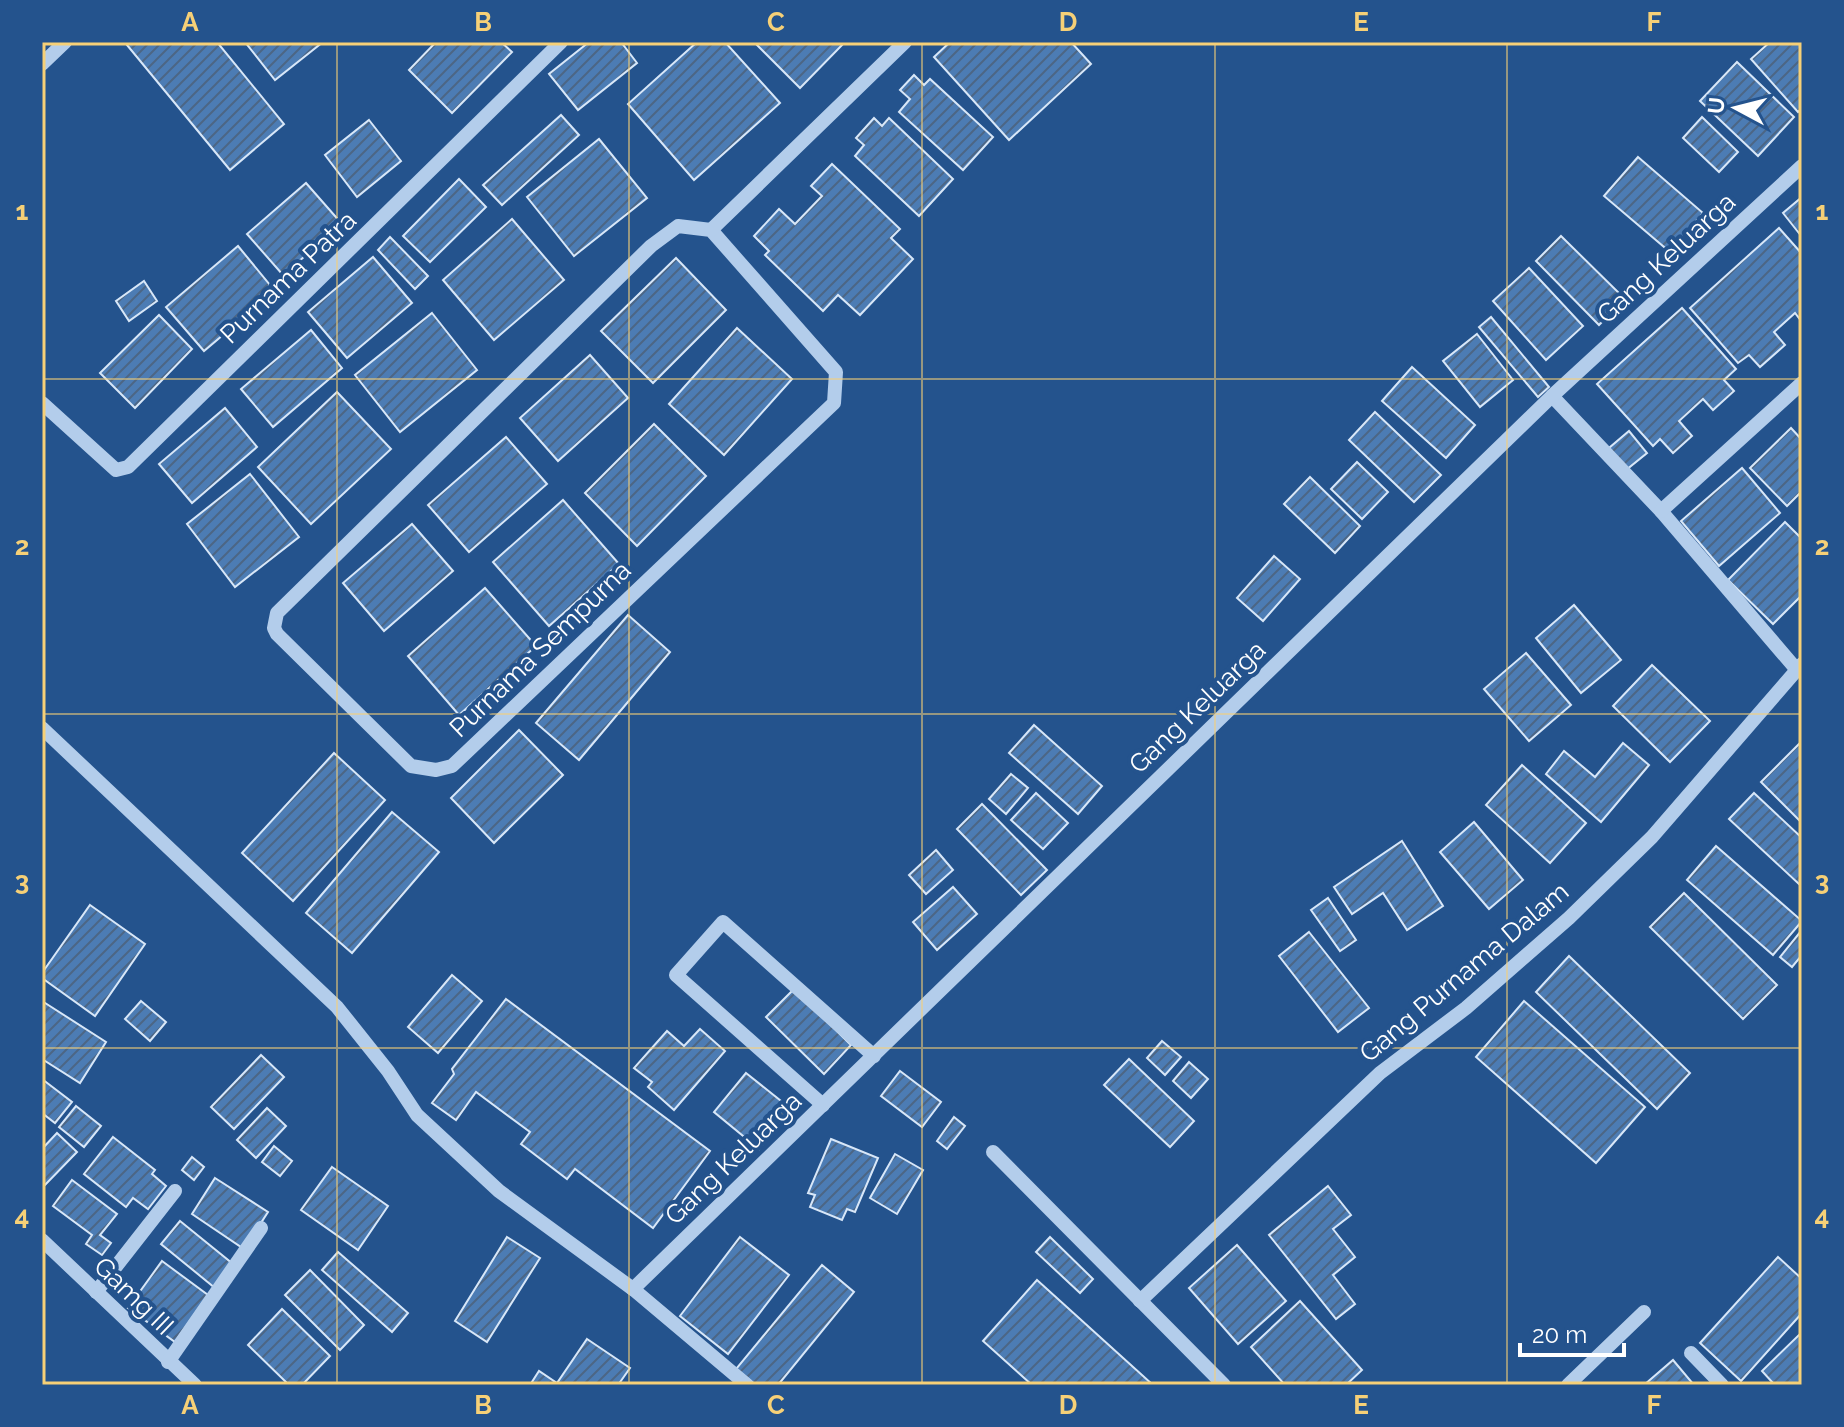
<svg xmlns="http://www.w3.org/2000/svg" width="1844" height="1427" font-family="Raleway,sans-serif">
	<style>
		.building { fill: url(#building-hatch); stroke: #d8e7f8; stroke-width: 2 }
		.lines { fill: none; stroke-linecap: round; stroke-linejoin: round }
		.minor { stroke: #b3cdeb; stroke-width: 14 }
		.grid { fill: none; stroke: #f6d077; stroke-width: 2; stroke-opacity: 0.55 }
		.labels { text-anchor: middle; stroke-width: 8; stroke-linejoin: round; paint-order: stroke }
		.street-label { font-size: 26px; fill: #fff; stroke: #24538d }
		.neatline { fill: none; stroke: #f6d077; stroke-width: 3 }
		.grid-label { font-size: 26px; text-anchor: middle; font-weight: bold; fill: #f6d077 }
	</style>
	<defs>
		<pattern id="building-hatch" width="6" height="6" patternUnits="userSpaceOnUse" patternTransform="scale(2)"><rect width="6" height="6" fill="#4c7cb4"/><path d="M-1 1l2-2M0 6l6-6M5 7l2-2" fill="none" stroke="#4c6685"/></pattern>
	</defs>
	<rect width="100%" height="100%" fill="#24538d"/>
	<g class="building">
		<path d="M130,42H217L284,124L230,170L127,45Z"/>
		<path d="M245,42H323L275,80Z"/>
		<path d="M436,42H501L512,52L452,113L409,70Z"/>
		<path d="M589,42H621L637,63L578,110L549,74Z"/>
		<path d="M697,42H725L780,103L694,180L628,104Z"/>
		<path d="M754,42H845L800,88Z"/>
		<path d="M950,42H1071L1091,64L1009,140L934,57Z"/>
		<path d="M1770,42H1802V108L1798,112L1751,59Z"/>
		<path d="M1737,62L1794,117L1758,156L1700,101Z"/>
		<path d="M914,75L924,85L930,79L993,137L963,170L899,112L910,99L900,90Z"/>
		<path d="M561,115L579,135L502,205L483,185Z"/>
		<path d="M1702,117L1738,152L1719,172L1683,138Z"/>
		<path d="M874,118L882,126L889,118L953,179L919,216L855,156L864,145L856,138Z"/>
		<path d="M369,120L401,161L357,197L325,155Z"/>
		<path d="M599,139L647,198L574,256L527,197Z"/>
		<path d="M1638,157L1703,213L1670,252L1604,196Z"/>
		<path d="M832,164L900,229L891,238L913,259L860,315L838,295L823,311L765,255L769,251L754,236L779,209L795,224L822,196L811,186Z"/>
		<path d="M459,179L486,207L430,262L403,236Z"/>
		<path d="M306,183L342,224L283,275L247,234Z"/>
		<path d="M1802,197V237L1783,213Z"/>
		<path d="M512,219L564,280L494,340L443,280Z"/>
		<path d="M1779,228L1802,254V322L1795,313L1774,332L1785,345L1760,367L1749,355L1738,363L1690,308Z"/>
		<path d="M1561,236L1625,299L1599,325L1536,261Z"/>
		<path d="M390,237L428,276L415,289L378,250Z"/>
		<path d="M238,246L275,291L204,351L166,307Z"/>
		<path d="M373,257L412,303L347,358L308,312Z"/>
		<path d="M676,258L726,310L653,383L601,331Z"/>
		<path d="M1529,268L1583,326L1546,360L1493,301Z"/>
		<path d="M144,281L157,301L129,321L116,301Z"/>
		<path d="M1682,308L1736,369L1724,380L1734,391L1713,410L1703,399L1679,421L1692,436L1673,453L1660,439L1653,446L1597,384Z"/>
		<path d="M432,313L477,370L400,432L355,375Z"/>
		<path d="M159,315L192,349L135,408L100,373Z"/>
		<path d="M1491,317L1549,387L1538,397L1479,327Z"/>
		<path d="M737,328L792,379L724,455L669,404Z"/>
		<path d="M311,330L342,368L273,427L241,389Z"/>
		<path d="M1477,334L1513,380L1480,407L1443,361Z"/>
		<path d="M590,355L628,398L558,461L520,418Z"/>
		<path d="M1412,367L1475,425L1446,458L1382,401Z"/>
		<path d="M337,392L391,449L311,524L258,467Z"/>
		<path d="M225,408L257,447L192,503L159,464Z"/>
		<path d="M1375,412L1441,475L1414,502L1349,440Z"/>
		<path d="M654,424L706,476L637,546L585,493Z"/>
		<path d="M1791,428L1802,440V491L1787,506L1750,468Z"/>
		<path d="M1629,431L1647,453L1626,470L1609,448Z"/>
		<path d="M506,437L547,484L469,552L428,505Z"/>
		<path d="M1357,462L1388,492L1362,519L1331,489Z"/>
		<path d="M1742,468L1780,513L1719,566L1681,521Z"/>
		<path d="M250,474L299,537L235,587L187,524Z"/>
		<path d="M1310,477L1360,526L1335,553L1284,504Z"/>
		<path d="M563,500L619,564L549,626L493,562Z"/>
		<path d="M1785,522L1802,539V595L1773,624L1728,580Z"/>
		<path d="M412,524L453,571L384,631L343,583Z"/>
		<path d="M1274,556L1300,579L1263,621L1237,598Z"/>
		<path d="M485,588L536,646L459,715L408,656Z"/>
		<path d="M1574,605L1621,660L1581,693L1536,638Z"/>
		<path d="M628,615L670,652L579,760L536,723Z"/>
		<path d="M1526,653L1571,705L1529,741L1484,689Z"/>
		<path d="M1652,665L1710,721L1670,762L1613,706Z"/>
		<path d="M1034,725L1102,786L1078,814L1009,753Z"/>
		<path d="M519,730L563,775L494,843L451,798Z"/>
		<path d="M1802,741V823L1761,782Z"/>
		<path d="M1623,743L1649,765L1601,822L1546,774L1564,751L1595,777Z"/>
		<path d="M334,753L385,800L293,901L242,853Z"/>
		<path d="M1522,765L1586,823L1550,863L1486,805Z"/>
		<path d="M1011,774L1028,788L1006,814L989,799Z"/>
		<path d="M1036,793L1068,823L1043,849L1011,820Z"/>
		<path d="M1754,793L1802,838V880L1799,884L1729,819Z"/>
		<path d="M982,804L1047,870L1021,895L957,829Z"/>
		<path d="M392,812L439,852L352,953L306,913Z"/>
		<path d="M1474,822L1523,880L1489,909L1440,852Z"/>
		<path d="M1402,841L1443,906L1407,930L1383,893L1352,914L1334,887Z"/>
		<path d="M1716,846L1802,921L1773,955L1687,880Z"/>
		<path d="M936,850L953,870L926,894L909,875Z"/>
		<path d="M953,887L977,914L937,950L913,922Z"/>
		<path d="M1684,893L1777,985L1743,1019L1650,927Z"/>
		<path d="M1328,898L1356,940L1340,951L1311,910Z"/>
		<path d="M90,905L145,944L95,1016L42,978V973Z"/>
		<path d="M1801,931L1802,955L1792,967L1780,957Z"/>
		<path d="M1309,932L1369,1008L1338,1032L1279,956Z"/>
		<path d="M1569,956L1690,1073L1657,1109L1536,992Z"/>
		<path d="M452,975L482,1001L438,1053L408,1027Z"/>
		<path d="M794,989L851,1045L824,1074L766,1017Z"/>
		<path d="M506,999L710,1151L653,1228L575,1169L567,1179L521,1144L530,1132L476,1092L456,1120L432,1103L454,1074L452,1069Z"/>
		<path d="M42,1001L106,1042L80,1083L42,1059Z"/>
		<path d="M141,1001L166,1022L150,1041L125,1019Z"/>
		<path d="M1524,1001L1645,1107L1596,1163L1476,1057Z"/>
		<path d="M700,1029L725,1051L674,1110L648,1087L652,1082L634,1068L667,1031L684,1046Z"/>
		<path d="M1162,1041L1181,1057L1165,1075L1147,1058Z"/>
		<path d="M261,1055L284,1077L234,1129L211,1107Z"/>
		<path d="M1129,1059L1194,1121L1170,1147L1104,1085Z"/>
		<path d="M1189,1062L1208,1079L1191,1098L1173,1081Z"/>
		<path d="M900,1071L941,1102L922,1127L881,1096Z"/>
		<path d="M746,1073L791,1109L759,1149L714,1112Z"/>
		<path d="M42,1079L72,1102L55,1123L42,1113Z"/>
		<path d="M76,1106L101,1126L84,1147L59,1127Z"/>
		<path d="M267,1108L286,1126L256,1158L237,1140Z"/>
		<path d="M954,1117L965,1126L947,1149L937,1141Z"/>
		<path d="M57,1133L77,1152L42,1188V1149Z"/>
		<path d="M113,1137L155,1170L152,1174L166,1186L148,1209L133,1198L126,1207L84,1174Z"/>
		<path d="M831,1139L878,1158L855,1212L847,1209L842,1220L810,1207L815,1195L808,1193Z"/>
		<path d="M274,1146L292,1161L280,1176L262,1162Z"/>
		<path d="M895,1154L923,1170L897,1214L870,1198Z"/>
		<path d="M192,1157L204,1167L194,1180L182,1170Z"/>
		<path d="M332,1167L388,1206L358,1250L301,1210Z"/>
		<path d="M215,1178L268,1212L244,1249L192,1214Z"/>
		<path d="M72,1180L117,1214L100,1235L111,1243L102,1255L86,1244L92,1235L53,1206Z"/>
		<path d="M1328,1186L1351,1215L1333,1229L1355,1257L1333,1275L1355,1304L1336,1319L1269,1235Z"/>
		<path d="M180,1221L233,1264L215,1288L161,1244Z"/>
		<path d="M507,1237L540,1258L487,1342L455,1321Z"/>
		<path d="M740,1237L789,1275L728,1354L680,1316Z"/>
		<path d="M1050,1237L1093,1279L1080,1293L1036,1252Z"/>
		<path d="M1237,1245L1286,1301L1238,1344L1189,1288Z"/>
		<path d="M338,1252L408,1313L392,1332L322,1270Z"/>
		<path d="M1778,1257L1802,1279V1313L1741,1381L1700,1343Z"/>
		<path d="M162,1261L208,1295L175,1342L128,1308Z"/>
		<path d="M822,1265L854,1292L778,1385H756L736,1369Z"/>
		<path d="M310,1270L364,1325L340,1350L285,1295Z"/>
		<path d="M1037,1280L1153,1385H1032L983,1341Z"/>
		<path d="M1300,1301L1362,1370L1346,1385H1285L1251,1347Z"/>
		<path d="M282,1309L330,1356L302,1385H289L248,1345Z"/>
		<path d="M1802,1332V1385H1771L1773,1383L1762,1371Z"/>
		<path d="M587,1339L630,1368L618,1385H530L539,1371L557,1383Z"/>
		<path d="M1673,1360L1694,1385H1644Z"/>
	</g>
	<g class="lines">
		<g class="minor">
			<path d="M42,64L65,42"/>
			<path d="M678,226L711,230L836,372L834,403L452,766L436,770L411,766L277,634L274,628L277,613L651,246Z"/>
			<path d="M711,230L905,42"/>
			<path d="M1552,396L1661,511L1797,670"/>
			<path d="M42,403L116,470L128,467L561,42"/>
			<path d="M1661,511L1802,383"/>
			<path d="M42,728L337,1007L388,1071L417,1115L499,1191L633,1289L747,1385"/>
			<path d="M823,1105L676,975L723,922L874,1056"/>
			<path d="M993,1152L1224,1385"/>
			<path d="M42,1240L195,1385"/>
			<path d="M633,1289L1552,396L1802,166"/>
			<path d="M96,1292L175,1191"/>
			<path d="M1140,1301L1380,1073L1466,1008L1569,918L1652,837L1802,664"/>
			<path d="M1691,1353L1722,1385"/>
			<path d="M168,1362L261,1228"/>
			<path d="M1568,1385L1644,1312"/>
		</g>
	</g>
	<path class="grid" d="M337,42V1385M629,42V1385M922,42V1385M1215,42V1385M1507,42V1385M42,379H1802M42,714H1802M42,1048H1802"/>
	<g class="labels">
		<g class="street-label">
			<text transform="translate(1666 258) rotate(-43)" y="9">Gang Keluarga</text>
			<text transform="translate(288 277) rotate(-44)" y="9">Purnama Patra</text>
			<text transform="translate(540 649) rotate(-44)" y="9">Purnama Sempurna</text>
			<text transform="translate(1197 707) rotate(-44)" y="9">Gang Keluarga</text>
			<text transform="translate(1464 972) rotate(-40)" y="9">Gang Purnama Dalam</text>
			<text transform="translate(733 1158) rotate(-44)" y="9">Gang Keluarga</text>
			<text transform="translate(134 1296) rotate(44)" y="9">Gamg III</text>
		</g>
	</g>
	<rect width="1844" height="1427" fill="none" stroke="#24538d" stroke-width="88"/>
	<g transform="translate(1736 108) rotate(277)" stroke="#24538d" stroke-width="6" paint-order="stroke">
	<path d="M0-6L14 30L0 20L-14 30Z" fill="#ffffff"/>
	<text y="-12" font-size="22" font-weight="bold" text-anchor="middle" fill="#ffffff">U</text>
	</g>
	<path d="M1520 1343v12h104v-12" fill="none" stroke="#ffffff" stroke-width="4"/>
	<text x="1532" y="1343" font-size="24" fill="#ffffff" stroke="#24538d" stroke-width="6" paint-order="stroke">20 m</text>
	<rect x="44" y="44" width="1756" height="1339" class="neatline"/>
	<g class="grid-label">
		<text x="190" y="31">A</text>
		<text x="483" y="31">B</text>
		<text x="776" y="31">C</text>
		<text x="1068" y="31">D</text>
		<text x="1361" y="31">E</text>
		<text x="1654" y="31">F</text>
		<text x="22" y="220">1</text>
		<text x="1822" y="220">1</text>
		<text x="22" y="555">2</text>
		<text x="1822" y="555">2</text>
		<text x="22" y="890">3</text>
		<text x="1822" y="890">3</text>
		<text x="22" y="1225">4</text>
		<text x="1822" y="1225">4</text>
		<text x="190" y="1414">A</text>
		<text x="483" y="1414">B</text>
		<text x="776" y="1414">C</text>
		<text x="1068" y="1414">D</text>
		<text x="1361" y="1414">E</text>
		<text x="1654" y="1414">F</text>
	</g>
</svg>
